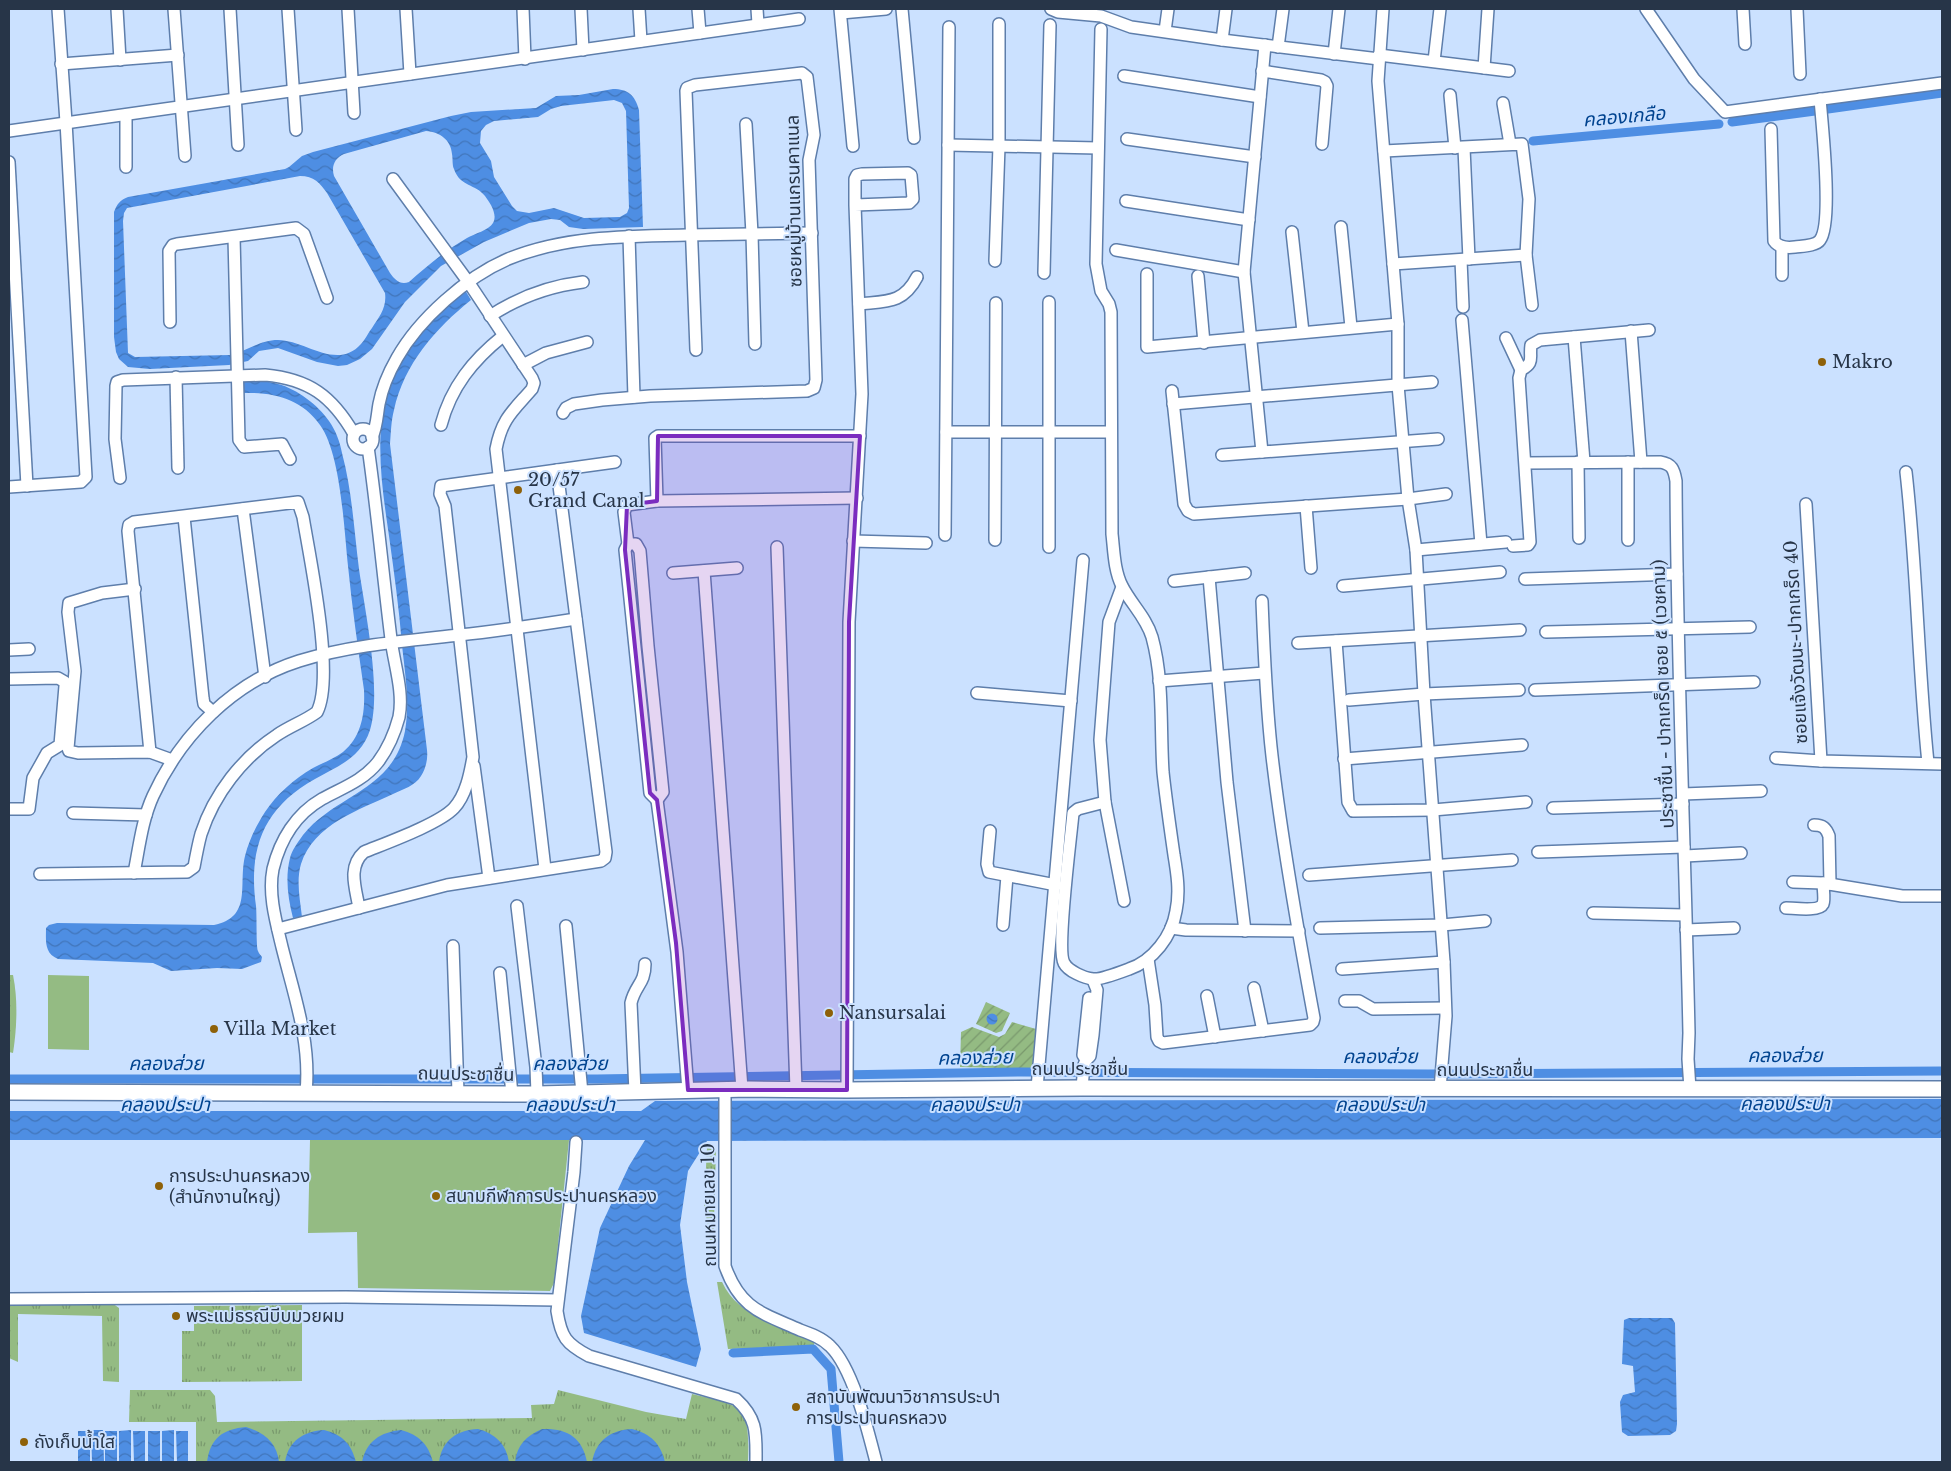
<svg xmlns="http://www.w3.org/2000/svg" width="1951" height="1471" font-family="'Libre Baskerville','Noto Sans Thai',serif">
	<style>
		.grass { fill: url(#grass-tufts) }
		.garden { fill: url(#garden-furrows) }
		.pitch { fill: #94bb83 }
		.water { fill: url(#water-waves); fill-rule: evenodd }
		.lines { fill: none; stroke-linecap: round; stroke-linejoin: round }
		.canal { stroke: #4e8ee3; stroke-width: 9 }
		.minor-casing { stroke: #5e7eab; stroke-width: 14 }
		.major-casing { stroke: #5e7eab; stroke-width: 18 }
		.minor { stroke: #fff; stroke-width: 11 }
		.major { stroke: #fff; stroke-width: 15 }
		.marked { fill: #7b2cbf; fill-opacity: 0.2; stroke: #7b2cbf; stroke-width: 4; stroke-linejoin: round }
		.poi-dot { fill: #8e6109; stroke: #cbe1ff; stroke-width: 2 }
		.labels { text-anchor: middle; stroke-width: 4; stroke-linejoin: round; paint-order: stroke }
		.street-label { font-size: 18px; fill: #273548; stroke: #cbe1ff }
		.poi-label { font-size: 18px; fill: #273548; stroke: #cbe1ff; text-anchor: start }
		.water-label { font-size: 19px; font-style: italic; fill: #00438f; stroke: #cbe1ff }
	</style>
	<defs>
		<pattern id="grass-tufts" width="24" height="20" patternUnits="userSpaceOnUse" patternTransform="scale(1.25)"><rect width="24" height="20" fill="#94bb83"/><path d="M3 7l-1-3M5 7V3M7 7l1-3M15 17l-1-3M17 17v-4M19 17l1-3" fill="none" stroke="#79996d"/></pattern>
		<pattern id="garden-furrows" width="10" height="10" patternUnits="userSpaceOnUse" patternTransform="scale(1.25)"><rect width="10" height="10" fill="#94bb83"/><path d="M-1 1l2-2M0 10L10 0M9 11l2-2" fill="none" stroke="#79996d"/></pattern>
		<pattern id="water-waves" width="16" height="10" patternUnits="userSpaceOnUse" patternTransform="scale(1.25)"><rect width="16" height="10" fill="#4e8ee3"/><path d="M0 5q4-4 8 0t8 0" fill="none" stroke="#4175ba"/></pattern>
	</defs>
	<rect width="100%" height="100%" fill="#cbe1ff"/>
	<g class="grass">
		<path d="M9,975H13C18,999 17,1028 13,1053L9,1052Z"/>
		<path d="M707,1148H716L713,1258L704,1205Z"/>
		<path d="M717,1282H722C738,1317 781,1327 814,1341V1346L728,1349Z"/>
		<path d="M11,1303H112L119,1308V1382L103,1381L102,1316L18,1314V1362L9,1358V1305Z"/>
		<path d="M302,1305V1381L182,1382V1331H194V1306Z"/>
		<path d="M130,1390H210L215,1396L217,1422L532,1418L531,1405L554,1404L558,1390L646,1412L686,1419L692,1394C745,1406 750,1406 748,1462H196V1422H129Z"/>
	</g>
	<g class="garden">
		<path d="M986,1002L1010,1013L1002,1031L996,1033L976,1024Z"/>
		<path d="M1012,1022L1036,1029L1033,1069L960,1067L961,1032L972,1027L999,1037L1005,1034Z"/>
	</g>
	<g class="pitch">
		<path d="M48,975L89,976V1050L48,1049Z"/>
		<path d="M310,1140H569L554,1283L550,1291L358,1288L357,1232L308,1233Z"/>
	</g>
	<g class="water">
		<path d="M613,89C628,89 635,95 639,110L643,227L583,229L569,227L560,220L551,219L529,223L484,242L441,266L405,302L372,349L360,359L347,365L338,366L317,362L278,348L259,351L248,361L229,365L150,369L128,367L119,359L116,352L114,337V212C117,204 120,200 128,197L285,169L289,167L302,156L313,152L451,116L471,112L536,108L556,96L579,95ZM614,100L622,103L626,111L629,208L627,213L620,217L584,218L554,208L529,213L517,211L512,206L494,177L491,161L480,143L481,131L486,125L494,121L538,117L551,109L561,106ZM426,131C440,132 451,140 452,154C453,159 452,165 454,169C460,187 476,184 485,196C490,203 498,214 493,223C489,230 474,234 467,238C446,250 427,266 409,282C400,285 395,280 390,273L334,176C331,166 335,158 344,154ZM300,176C314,176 320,183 327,193L385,293C387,308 379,317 372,328C368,333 365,340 361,344C337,371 305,340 278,340C260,340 247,351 230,355L135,357L128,353L123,221L124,213L127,208Z"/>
		<path d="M465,290L471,300C436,328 404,364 394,410C391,421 391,433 390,444L427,750C428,759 426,768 421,776C415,786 403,789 393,794C359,810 314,824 301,864C296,881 300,899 302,917L293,918C288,898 285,878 290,858C292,850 298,842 303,835C336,794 393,791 405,731C410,702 405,674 402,645C399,608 394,572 389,536C380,474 369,405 407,349C424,325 443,310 465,290Z"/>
		<path d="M240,382C253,382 266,380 278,384C297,389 318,405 329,421C336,431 340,442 342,453C352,490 354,530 359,569C365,611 382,691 370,730C361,758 338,766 315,779C263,808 248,849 256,906C257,915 256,947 258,951C259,954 261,955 262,957L261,962L242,969L217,968L171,971L153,963L58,959C44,953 46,941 46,928L49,925L57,923L214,925C253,917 238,885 245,856C249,840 256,826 265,812C277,794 294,779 313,768C322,763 334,759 343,752C362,736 365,713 364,690C358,648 352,607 348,566C344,529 341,454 320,425C301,398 273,392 241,393Z"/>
		<circle cx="992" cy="1019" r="5.5"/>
		<path d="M1942,1099V1138L707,1141L688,1171L680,1225L687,1282L701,1349L696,1367L584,1333L581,1316L600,1228L629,1166L645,1140H9V1111H641L655,1101Z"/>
		<path d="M1629,1318H1672L1675,1323L1677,1424L1676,1431L1670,1435L1628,1436L1622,1432L1620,1402L1623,1395L1635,1392L1633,1366L1622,1364L1624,1320Z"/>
		<path d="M246,1427C264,1432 277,1443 279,1462H207C210,1438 223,1429 246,1427Z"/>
		<path d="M478,1429C496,1434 506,1444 509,1462H439C442,1440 457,1430 478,1429Z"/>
		<path d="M542,1429C567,1428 582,1437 587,1462H515C517,1445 526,1436 542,1429Z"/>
		<path d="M632,1429C651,1434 660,1443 665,1462H592C596,1440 611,1430 632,1429Z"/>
		<path d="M91,1430H103L104,1462H92Z"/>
		<path d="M131,1430V1462H119V1431Z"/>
		<path d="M174,1430V1462H162V1431Z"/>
		<path d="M324,1430C343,1435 351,1444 356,1462H285C288,1441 304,1431 324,1430Z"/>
		<path d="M401,1430C419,1435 428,1444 433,1462H362C366,1441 381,1432 401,1430Z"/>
		<rect x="78" y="1431" width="12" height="31"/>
		<rect x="105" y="1431" width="12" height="31"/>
		<path d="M133,1431H145V1462H134Z"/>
		<rect x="148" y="1431" width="12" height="31"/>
		<path d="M176,1431H188V1462H177Z"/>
	</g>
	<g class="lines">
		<g class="canal">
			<path d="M1828,109L1942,93"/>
			<path d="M1732,122L1815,111"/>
			<path d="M1533,141L1719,124"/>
			<path d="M9,1079H597L1021,1072L1428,1074L1942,1071"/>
			<path d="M733,1353L813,1349L831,1369L839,1462"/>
		</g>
		<g class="minor-casing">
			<g id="minor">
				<path d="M117,9L120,60"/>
				<path d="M174,9L185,156"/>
				<path d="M230,9L238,145"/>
				<path d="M288,9L296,130"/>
				<path d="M348,9L354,113"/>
				<path d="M406,9L410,74"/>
				<path d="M523,9L525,59"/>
				<path d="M581,9L583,50"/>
				<path d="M639,9L641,41"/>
				<path d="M698,9L700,33"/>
				<path d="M757,9L758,24"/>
				<path d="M840,9L853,146"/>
				<path d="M902,9L914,138"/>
				<path d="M1051,9L1058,12L1101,16L1131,27L1222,40L1379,59"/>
				<path d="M1383,9L1378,81L1398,324V385L1408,499L1416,550L1424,694L1444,962L1446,1016L1440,1089"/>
				<path d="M1646,9L1694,79L1725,112L1942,83"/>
				<path d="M1743,9L1745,44"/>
				<path d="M1797,9L1800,74"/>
				<path d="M841,13L886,9"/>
				<path d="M1101,29L1096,264L1101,291L1109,304L1111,312L1112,534C1114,551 1114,570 1122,586C1131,604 1146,617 1152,637C1164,681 1160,727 1163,772C1166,800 1170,827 1174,855C1177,873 1180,892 1176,911C1172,936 1153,961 1129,969C1121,972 1100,980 1093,979C1084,978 1068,971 1064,963C1056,949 1071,837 1073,813L1078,809L1105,802"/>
				<path d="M1165,31L1168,9"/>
				<path d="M1222,40L1226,9"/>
				<path d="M1278,47L1283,9"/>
				<path d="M1334,54L1339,9"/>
				<path d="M1379,55L1509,71"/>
				<path d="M1434,61L1440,9"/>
				<path d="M61,64L178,55"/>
				<path d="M1484,68L1488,9"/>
				<path d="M1262,71L1321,80L1325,82L1327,86L1322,144"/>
				<path d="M1124,76L1260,97"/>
				<path d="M1450,95L1455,148"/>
				<path d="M1503,103L1510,144"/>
				<path d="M126,115V167"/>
				<path d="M746,124L752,234L755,344"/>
				<path d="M1771,129L1774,241C1779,248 1787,248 1795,247C1802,246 1816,246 1820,240C1833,223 1822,124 1820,99"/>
				<path d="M9,131L799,19"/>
				<path d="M1127,139L1255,157"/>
				<path d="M948,145L1098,148"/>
				<path d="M1464,148L1469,259"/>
				<path d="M1384,151L1522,144L1529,199L1526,255L1532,305"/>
				<path d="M9,162L27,486"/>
				<path d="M393,179L469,283L532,378L534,383L532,389C513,411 502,418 496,449L545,869"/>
				<path d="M1126,201L1249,220"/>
				<path d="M1341,227L1351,327"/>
				<path d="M1292,232L1303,332"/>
				<path d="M629,236L634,397"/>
				<path d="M234,237L239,440L244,447L282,444L290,459"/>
				<path d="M1116,250L1244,272"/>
				<path d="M1461,260L1463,307"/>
				<path d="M995,261L999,146V24"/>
				<path d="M1393,264L1526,255"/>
				<path d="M1044,273L1050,25"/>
				<path d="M1147,274V347L1398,324"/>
				<path d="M1782,275V247"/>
				<path d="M1198,276L1204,343"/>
				<path d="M859,304C886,301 903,304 917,277"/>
				<path d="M490,316C519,297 549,286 583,282"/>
				<path d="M1462,320L1481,544"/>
				<path d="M170,322L169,251L173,245L177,244L296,228L304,234L327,298"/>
				<path d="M1631,331L1641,462"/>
				<path d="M1574,337L1584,462"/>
				<path d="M1506,338L1521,370"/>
				<path d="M523,365L546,353L587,342"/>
				<path d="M176,377L178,468"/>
				<path d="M1172,391L1184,504L1188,511L1194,514L1408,499L1446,494"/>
				<path d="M1173,404L1432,382"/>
				<path d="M563,413L566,408L574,404L602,400L650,396L807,391L814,388L816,380L809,160L814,135L807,77L802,73L695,85L687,88L686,91L696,350"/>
				<path d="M441,425C451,387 473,360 503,336"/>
				<circle cx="363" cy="439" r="10"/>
				<path d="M946,432H1110"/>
				<path d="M372,437C377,426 377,415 379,404C382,388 389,372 397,358C419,319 466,277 508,259C564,236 627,236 687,235C729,234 770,234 812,233"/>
				<path d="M1262,452L1244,272L1265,45"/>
				<path d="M1222,455L1438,439"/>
				<path d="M1578,462L1579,538"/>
				<path d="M1526,463L1660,462C1672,464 1674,469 1676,481C1677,665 1685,849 1689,1033L1688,1059L1690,1089"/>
				<path d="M1906,472C1917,569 1918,666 1928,763"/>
				<path d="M120,478L115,439L116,386L117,382L123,380L265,375C309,379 332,396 354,434"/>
				<path d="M9,487L81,482L86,477L66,122L58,9"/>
				<path d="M657,501L655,438L658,436H860"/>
				<path d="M1806,504L1821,761L1942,764"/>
				<path d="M1306,506L1311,568"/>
				<path d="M243,509L265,677"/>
				<path d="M184,517L203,698L204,704L213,712"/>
				<path d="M945,535L949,27"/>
				<path d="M995,540L996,303"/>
				<path d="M1628,540V462"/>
				<path d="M853,541L926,543"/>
				<path d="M628,544H636L640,551L648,646L663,792L657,800L650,793L625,550Z"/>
				<path d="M628,544L624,512L627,505L657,501L857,498"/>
				<path d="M1513,546L1528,545L1530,542L1519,378L1521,370C1535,362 1529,359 1531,345L1540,340L1649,330"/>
				<path d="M777,547L796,1089"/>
				<path d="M1049,547V302"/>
				<path d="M1416,550L1506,542"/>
				<path d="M704,571L742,1089"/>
				<path d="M673,573L737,568"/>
				<path d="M1209,577L1227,782L1245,931"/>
				<path d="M1525,579L1677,574"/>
				<path d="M1174,581L1245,573"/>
				<path d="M1343,586L1500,572"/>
				<path d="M1122,587L1109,622L1100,740L1105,802L1124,901"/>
				<path d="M135,589L102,593L69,603L68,612L75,671L68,748L69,751L78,753L150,752L172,760"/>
				<path d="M1546,632L1750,627"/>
				<path d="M1336,641L1348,802L1353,811L1433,810L1526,802"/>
				<path d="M1298,643L1520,630"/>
				<path d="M9,650L29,649"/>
				<path d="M9,679L58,678L65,682V686L60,745L47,753L33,778L29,809H9"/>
				<path d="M1159,681L1264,673"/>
				<path d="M1535,690L1754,682"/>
				<path d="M977,693L1071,701"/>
				<path d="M1349,700L1424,694L1519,690"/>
				<path d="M1776,758L1821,761"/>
				<path d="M1344,759L1522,745"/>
				<path d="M474,766L489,878"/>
				<path d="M1683,794L1761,791"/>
				<path d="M657,800L677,952L688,1090"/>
				<path d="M1553,808L1683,804"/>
				<path d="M73,813L146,815"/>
				<path d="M1814,825C1823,825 1826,828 1829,836L1830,884"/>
				<path d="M990,831L987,864L989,872L1056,885"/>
				<path d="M1538,852L1684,847"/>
				<path d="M1685,856L1741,853"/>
				<path d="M134,873C139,848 142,820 153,796C181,735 233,682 299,661C351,645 405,641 459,635C498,631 537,625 576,619"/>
				<path d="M40,874L187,872L194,867C196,856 198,845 201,834C214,794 242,758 277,735C290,726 305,721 317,712C335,677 310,559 303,517L298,502L134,522L129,525L128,531L150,752"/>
				<path d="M1309,875L1512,860"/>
				<path d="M1793,882L1823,883"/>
				<path d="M517,906L536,1067L537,1094"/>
				<path d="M359,908C356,889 347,867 364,852C386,843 439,824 454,808C466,795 470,774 473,757L445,506L440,494L441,486L615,462"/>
				<path d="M1786,908C1793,908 1819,912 1823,904C1825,899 1823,889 1823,883L1902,896H1942"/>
				<path d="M1593,913L1685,915"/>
				<path d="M1003,925L1007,876"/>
				<path d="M566,926L582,1093"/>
				<path d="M1171,928L1186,930L1299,931"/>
				<path d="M1320,928L1442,925L1485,921"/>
				<path d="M278,929L447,885L601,861L605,858L606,852L557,470"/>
				<path d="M1686,930L1734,928"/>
				<path d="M453,946L458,1093"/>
				<path d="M1148,959L1155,1005L1157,1037L1159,1041L1163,1043L1310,1025L1313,1022L1314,1018C1298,932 1282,842 1272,756C1266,704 1264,653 1262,601"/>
				<path d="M1342,969L1444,962"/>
				<path d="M500,973L512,1094"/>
				<path d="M1254,988L1263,1031"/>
				<path d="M1207,996L1215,1037"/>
				<path d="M1345,1001H1359L1373,1009L1445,1008"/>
				<path d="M1086,1060L1083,1055L1089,998"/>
				<path d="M1037,1088L1083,560"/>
				<path d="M1082,1088L1084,1065L1086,1060L1090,1056L1093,1035L1097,990L1093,980"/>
				<path d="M725,1089V1266C740,1309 762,1313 800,1330C811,1334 822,1338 830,1346C853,1368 868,1431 876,1462"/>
				<path d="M847,1090L849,622L862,394L855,205V179L857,175L862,174L908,173L911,175L913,199L909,203L855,205"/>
				<path d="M306,1092C311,1042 294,995 282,947C276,922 268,894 273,869C280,840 296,814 322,799C342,788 363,781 378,762C387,750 395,732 399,717C404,692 394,664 391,639C383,575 377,510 368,447"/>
				<path d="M635,1092L631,1003C635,985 645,984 645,964"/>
				<path d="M576,1142L574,1172L557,1311C561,1337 566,1344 589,1356L736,1399C758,1419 756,1434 756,1462"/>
				<path d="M9,1299L346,1297L557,1300"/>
			</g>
		</g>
		<g class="major-casing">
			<path id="major" d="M9,1092L537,1094L749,1089L847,1090L1082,1088L1942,1089"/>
		</g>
		<use href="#minor" class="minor"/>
		<use href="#major" class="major"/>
	</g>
	<path class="marked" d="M658,436H860L849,622L847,1090H688L676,943L657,800L650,793L625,550L627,505L657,501Z"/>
	<g class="poi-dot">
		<circle cx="1822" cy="362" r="5"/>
		<circle cx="518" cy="490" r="5"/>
		<circle cx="829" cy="1013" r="5"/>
		<circle cx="214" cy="1029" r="5"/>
		<circle cx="159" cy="1186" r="5"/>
		<circle cx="436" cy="1196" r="5"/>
		<circle cx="176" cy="1316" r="5"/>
		<circle cx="796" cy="1407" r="5"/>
		<circle cx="24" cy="1442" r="5"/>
	</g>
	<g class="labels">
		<g class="street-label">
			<text transform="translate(794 201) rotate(-91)" y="6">ซอยหมู่บ้านแกรนคาแนล</text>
			<text transform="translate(1796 642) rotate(-93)" y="6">ซอยแจ้งวัฒนะ-ปากเกร็ด 40</text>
			<text transform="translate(1663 694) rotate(-92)" y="6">ประชาชื่น - ปากเกร็ด ซอย ๕ (เวชคาม)</text>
			<text x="1080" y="1075">ถนนประชาชื่น</text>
			<text x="1485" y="1076">ถนนประชาชื่น</text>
			<text transform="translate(466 1074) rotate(1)" y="6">ถนนประชาชื่น</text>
			<text transform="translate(709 1205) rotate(-91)" y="6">ถนนหมายเลข 10</text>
		</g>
		<g class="poi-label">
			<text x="1832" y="368">Makro</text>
			<text x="528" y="486">20/57<tspan x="528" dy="21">Grand Canal</tspan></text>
			<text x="839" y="1019">Nansursalai</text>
			<text x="224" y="1035">Villa Market</text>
			<text x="169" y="1182">การประปานครหลวง<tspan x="169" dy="21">(สำนักงานใหญ่)</tspan></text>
			<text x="446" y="1202">สนามกีฬาการประปานครหลวง</text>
			<text x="186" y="1322">พระแม่ธรณีบีบมวยผม</text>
			<text x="806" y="1403">สถาบันพัฒนาวิชาการประปา<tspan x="806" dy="21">การประปานครหลวง</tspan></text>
			<text x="34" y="1448">ถังเก็บน้ำใส</text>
		</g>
		<g class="water-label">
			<text transform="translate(1624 116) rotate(-5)" y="7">คลองเกลือ</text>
			<text x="1785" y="1062">คลองส่วย</text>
			<text x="1380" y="1063">คลองส่วย</text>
			<text transform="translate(975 1057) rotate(-1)" y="7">คลองส่วย</text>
			<text x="166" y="1070">คลองส่วย</text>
			<text x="570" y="1070">คลองส่วย</text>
			<text x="1785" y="1110">คลองประปา</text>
			<text x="165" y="1111">คลองประปา</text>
			<text x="570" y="1111">คลองประปา</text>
			<text x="975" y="1111">คลองประปา</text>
			<text x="1380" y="1111">คลองประปา</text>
		</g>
	</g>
	<rect width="1951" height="1471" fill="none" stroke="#273548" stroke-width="20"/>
</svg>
